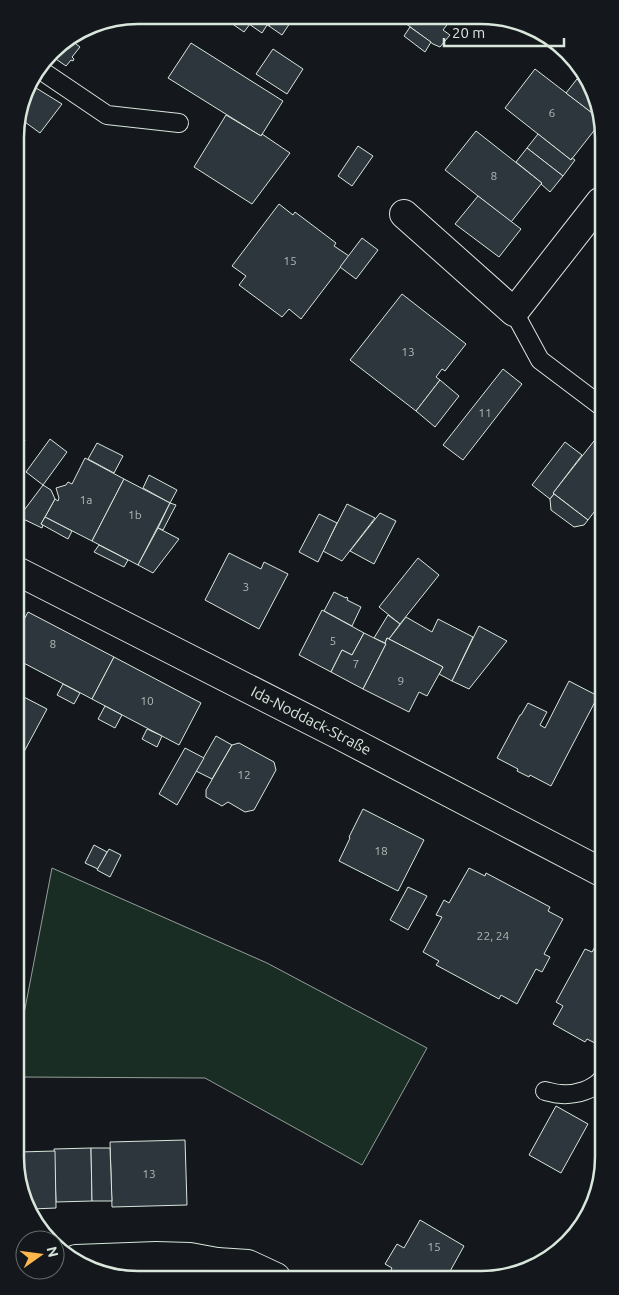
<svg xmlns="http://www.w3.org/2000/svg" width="619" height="1295" font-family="Ubuntu,sans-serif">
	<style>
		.green { fill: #1a2d24; stroke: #939e99 }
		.building { fill: #2c363c; stroke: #d8e6dc }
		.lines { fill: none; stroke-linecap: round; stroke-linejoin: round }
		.service-casing { stroke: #d8e6dc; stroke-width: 20 }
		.minor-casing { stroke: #d8e6dc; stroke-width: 30 }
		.service { stroke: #14181c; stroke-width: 18 }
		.minor { stroke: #14181c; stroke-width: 28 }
		.labels { text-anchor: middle; stroke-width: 4; stroke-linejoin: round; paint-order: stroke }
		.number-label { font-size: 12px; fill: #adbab4 }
		.street-label { font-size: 15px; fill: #d8e6dc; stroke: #14181c }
		.rim { fill: none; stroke: #d8e6dc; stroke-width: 2.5 }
	</style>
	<rect width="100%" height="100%" fill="#14181c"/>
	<path class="green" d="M52,868L267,963L427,1048L362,1165L205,1078L19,1077V1040Z"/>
	<g class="building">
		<path d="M221,16H256L244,32Z"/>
		<path d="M256,16H277L269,26L267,25L262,33L249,24Z"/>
		<path d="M277,16H281L290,23L282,35L269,26Z"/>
		<path d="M397,17H453L443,30L450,35L440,47L433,44Z"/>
		<path d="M410,27L431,42L425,52L404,36Z"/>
		<path d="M68,38L80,47L72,57L74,59L73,61L71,60L66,66L50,55L57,46Z"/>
		<path d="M191,43L283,101L261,136L168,78Z"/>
		<path d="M273,49L303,69L287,94L256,74Z"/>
		<path d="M535,69L600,119V123L571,160L505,108Z"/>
		<path d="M577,79L588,88L600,106V119L566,93Z"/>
		<path d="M28,83L62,104L40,133L18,117L24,109L21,106Z"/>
		<path d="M226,115L261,136L262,134L290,153L252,204L194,167Z"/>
		<path d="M476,131L542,183L511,222L445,170Z"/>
		<path d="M538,134L571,160L572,158L575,160L563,176L527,148Z"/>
		<path d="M358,146L373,156L352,186L338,176Z"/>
		<path d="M527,148L563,176L550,192L541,184L542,183L516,162Z"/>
		<path d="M478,196L521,229L499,257L455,224Z"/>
		<path d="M279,204L293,215L295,212L336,243L334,246L349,256L301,319L289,309L282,317L239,285L246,276L232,266Z"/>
		<path d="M362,238L378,250L356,279L340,267Z"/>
		<path d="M402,294L466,344L445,371L442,369L436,377L440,380L416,411L350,360Z"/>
		<path d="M503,369L522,384L463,460L443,445Z"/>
		<path d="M440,380L459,396L435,427L416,411Z"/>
		<path d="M17,436L25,440L17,455Z"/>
		<path d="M50,439L67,452L43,485L26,472Z"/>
		<path d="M594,441L601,447V503L588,520L553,493Z"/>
		<path d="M565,442L582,455L553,493L554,494L550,499L532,485Z"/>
		<path d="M97,443L123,456L114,473L88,459Z"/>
		<path d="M85,458L124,479L92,541L45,517L55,499L58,501L59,498L56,488L66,485L68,482L72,484Z"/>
		<path d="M149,475L177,490L170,503L143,488Z"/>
		<path d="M124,479L170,503L138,565L92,541Z"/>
		<path d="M43,485L51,490L55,499L41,524L43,525L42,528L19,517Z"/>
		<path d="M554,494L588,520L584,525L574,527L551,510L550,499Z"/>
		<path d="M170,503L176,505L163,530L158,528Z"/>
		<path d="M347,504L375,518L342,561L323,551Z"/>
		<path d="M380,513L396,521L374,564L350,551Z"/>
		<path d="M319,514L337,523L318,562L299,552Z"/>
		<path d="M45,517L72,531L68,539L41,524Z"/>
		<path d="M158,528L179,539L153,573L138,565Z"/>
		<path d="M99,545L128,560L124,567L94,552Z"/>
		<path d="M229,553L261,569L264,562L288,574L259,629L205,600Z"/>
		<path d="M418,558L439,575L400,624L379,607Z"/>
		<path d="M334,592L346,598V597L348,598L347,600L361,607L352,626L324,611Z"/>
		<path d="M322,610L364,633L352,655L342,650L331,672L299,655Z"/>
		<path d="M28,612L114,657L92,699L18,660V631Z"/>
		<path d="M388,615L400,624L389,639L387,638L385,643L374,638Z"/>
		<path d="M406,617L432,632L438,619L473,637L452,681L439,674L443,667L389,639Z"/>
		<path d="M479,626L507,641L469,689L452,681Z"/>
		<path d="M364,633L386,644L363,689L331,672L342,650L352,655Z"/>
		<path d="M387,638L443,667L427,696L419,692L409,712L363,689L386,644L385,643Z"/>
		<path d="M114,657L201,703L179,745L92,699Z"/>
		<path d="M569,681L598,696L551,786L530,775L529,777L517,771L518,769L497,758L520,715H521L528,703L547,712L540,725L545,728Z"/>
		<path d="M63,684L80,693L74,704L57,695Z"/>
		<path d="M18,694L47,709L18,763Z"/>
		<path d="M105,706L122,715L115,728L98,719Z"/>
		<path d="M147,729L162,736L157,747L142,739Z"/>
		<path d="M216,736L232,745L212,779L196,771Z"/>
		<path d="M239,743L274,762L276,770L254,810L245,812L228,802L222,806L206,797V790L232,745Z"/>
		<path d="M185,748L204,758L177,805L159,794Z"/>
		<path d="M363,809L424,840L398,891L339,861L350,838L349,837Z"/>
		<path d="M94,845L107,852L98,869L85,863Z"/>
		<path d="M109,849L121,855L110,877L97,870Z"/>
		<path d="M469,868L485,876L486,873L550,907L548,911L563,919L544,954L550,957L542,972L536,969L517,1004L501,995L499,999L436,965L439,961L423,952L442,917L436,915L444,900L449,903Z"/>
		<path d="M408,887L427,896L408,930L390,920Z"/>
		<path d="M603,933V1047L587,1039L585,1042L553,1024L563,1006L556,1002L585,949L592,952Z"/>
		<path d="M556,1106L588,1124L561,1173L529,1155Z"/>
		<path d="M185,1140L187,1205L112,1207L110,1142Z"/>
		<path d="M91,1148L92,1201L56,1202L54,1149Z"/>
		<path d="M91,1148H110L112,1201H92Z"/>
		<path d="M55,1151L56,1208L32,1209L19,1189V1152Z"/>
		<path d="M420,1220L464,1246L448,1275L450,1276H388L392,1268L385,1264L397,1244L404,1248Z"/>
	</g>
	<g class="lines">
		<g class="service-casing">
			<g id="service">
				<path d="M39,69L107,115L179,123"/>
				<path d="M514,312L540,360L601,406"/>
				<path d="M545,1091C550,1092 556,1094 561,1094C576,1095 594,1090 603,1078"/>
			</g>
		</g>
		<g class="minor-casing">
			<g id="minor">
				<path d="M404,214L514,312L600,202"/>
				<path id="s1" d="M17,571L341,736L603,873"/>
				<path d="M76,1259L156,1256L190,1257L217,1262L214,1277"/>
				<path d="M217,1262L248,1264L276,1277"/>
			</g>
		</g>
		<use href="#service" class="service"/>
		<use href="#minor" class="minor"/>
	</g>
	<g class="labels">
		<g class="number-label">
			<text x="552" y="117">6</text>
			<text x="494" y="180">8</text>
			<text x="290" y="265">15</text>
			<text x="408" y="356">13</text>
			<text x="485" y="417">11</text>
			<text x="86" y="504">1a</text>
			<text x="135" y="519">1b</text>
			<text x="246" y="591">3</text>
			<text x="333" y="645">5</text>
			<text x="53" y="648">8</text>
			<text x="356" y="668">7</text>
			<text x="401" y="685">9</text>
			<text x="147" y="705">10</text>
			<text x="244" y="779">12</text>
			<text x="381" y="855">18</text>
			<text x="493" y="940">22, 24</text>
			<text x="149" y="1178">13</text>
			<text x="434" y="1251">15</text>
		</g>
		<g class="street-label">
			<text dy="5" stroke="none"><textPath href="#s1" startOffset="330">Ida-Noddack-Straße</textPath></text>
		</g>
	</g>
	<path d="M0 0H619V1295H0ZM138 24H481A114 114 0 0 1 595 138V1157A114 114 0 0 1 481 1271H138A114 114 0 0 1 24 1157V138A114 114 0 0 1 138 24Z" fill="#14181c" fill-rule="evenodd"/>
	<path class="rim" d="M138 24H481A114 114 0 0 1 595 138V1157A114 114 0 0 1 481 1271H138A114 114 0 0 1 24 1157V138A114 114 0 0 1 138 24Z"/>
	<g transform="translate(40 1255) rotate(76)"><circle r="24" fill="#14181c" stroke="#626a69"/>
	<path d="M0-4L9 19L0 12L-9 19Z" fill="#ffb74d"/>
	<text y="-8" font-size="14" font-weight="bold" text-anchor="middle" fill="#d8e6dc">N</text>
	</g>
	<path d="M444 38v8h120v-8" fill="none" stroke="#d8e6dc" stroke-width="2.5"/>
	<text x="452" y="38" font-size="15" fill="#d8e6dc" stroke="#14181c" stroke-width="4" paint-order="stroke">20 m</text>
</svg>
